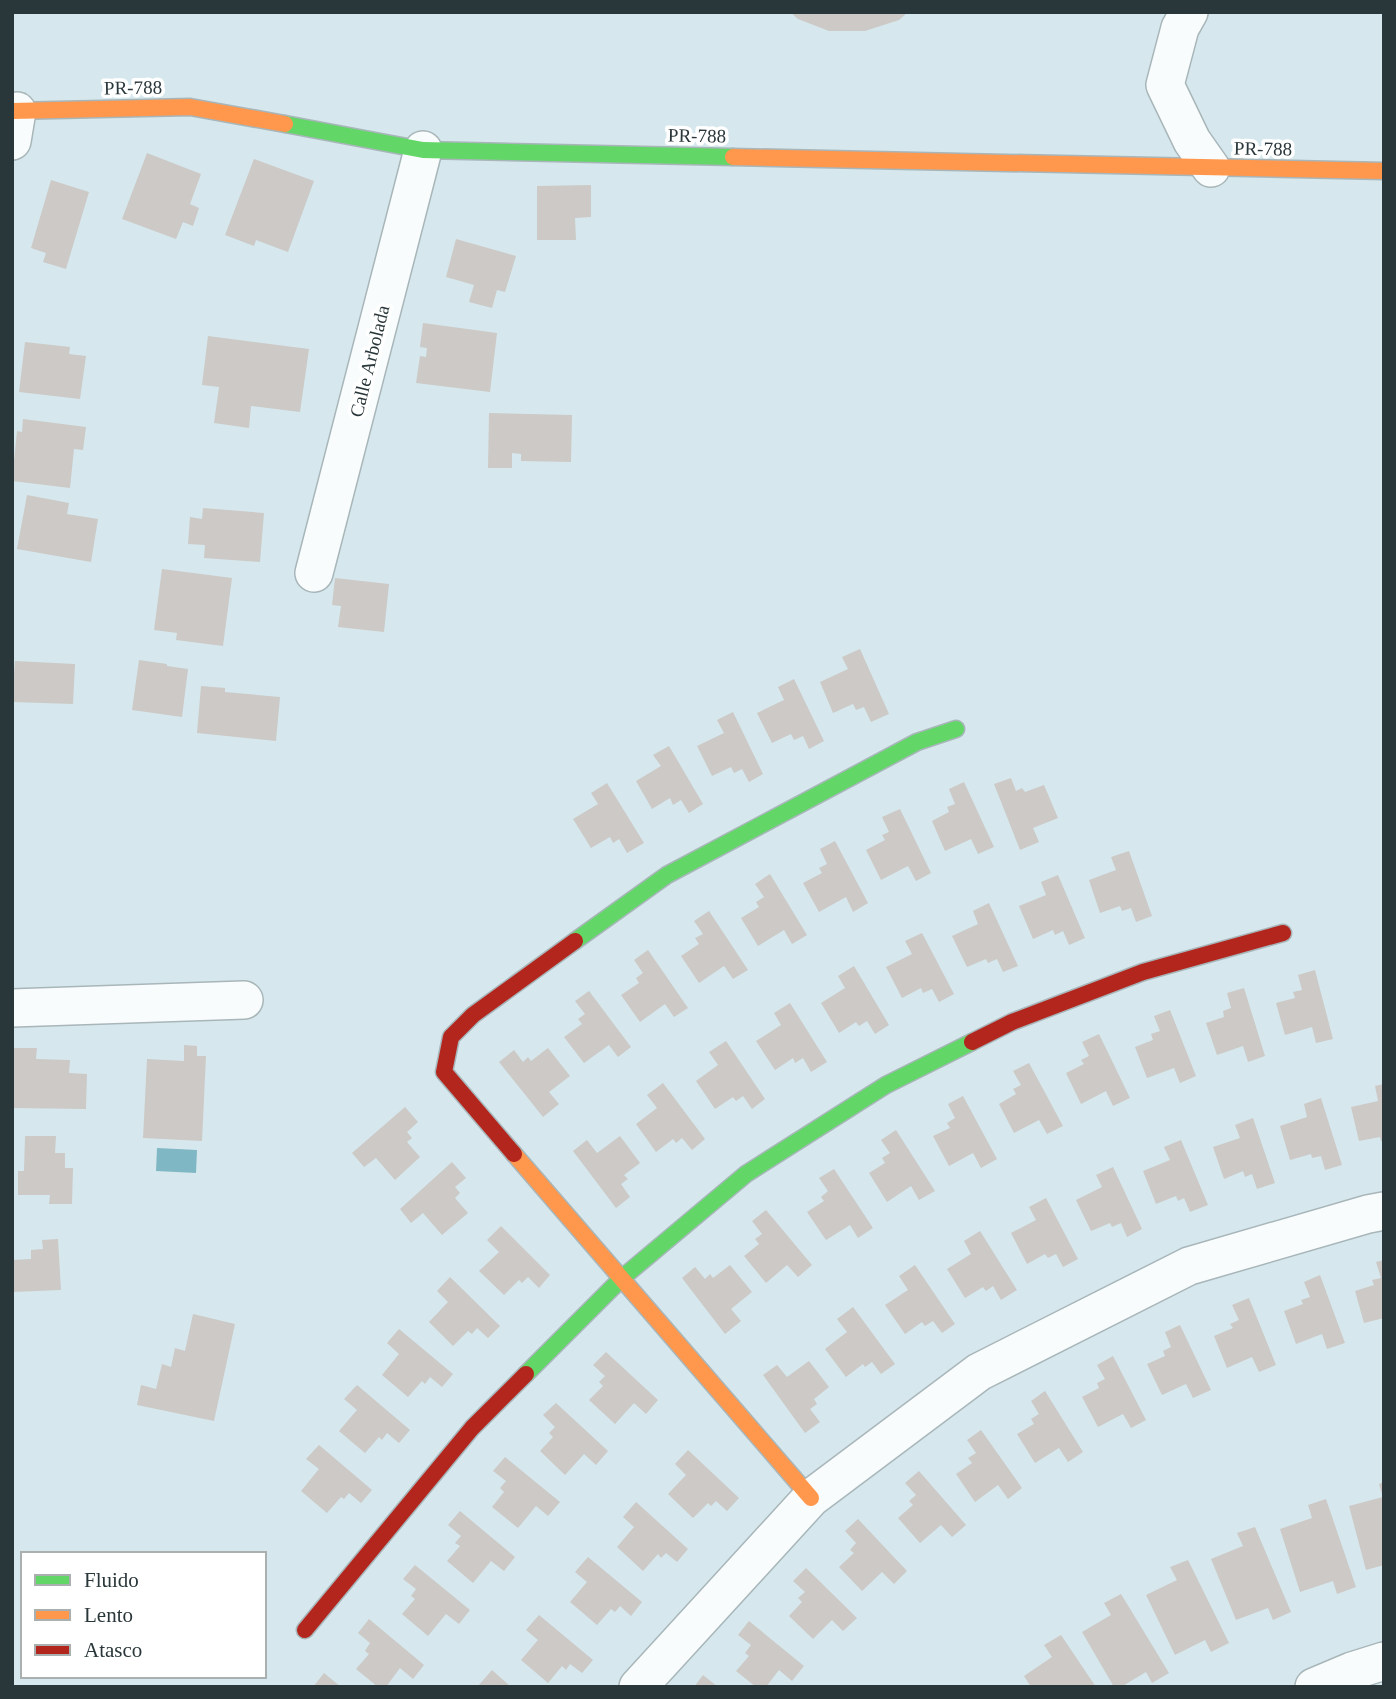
<svg xmlns="http://www.w3.org/2000/svg" width="1396" height="1699" font-family="'Times New Roman',serif">
	<style>
		.water { fill: #80b7c4 }
		.building { fill: #ccc9c6 }
		.lines { fill: none; stroke-linecap: round; stroke-linejoin: round }
		.street-casing { stroke: #a8b6ba; stroke-width: 40 }
		.fast-casing { stroke: #a8b6ba; stroke-width: 19 }
		.slow-casing { stroke: #a8b6ba; stroke-width: 19 }
		.jam-casing { stroke: #a8b6ba; stroke-width: 19 }
		.street { stroke: #f9fcfc; stroke-width: 37 }
		.fast { stroke: #63d668; stroke-width: 16 }
		.slow { stroke: #ff974d; stroke-width: 16 }
		.jam { stroke: #b3261e; stroke-width: 16 }
		.labels { text-anchor: middle; stroke-width: 7; stroke-linejoin: round; paint-order: stroke }
		.street-label { font-size: 19px; fill: #2a373a; stroke: #fff }
	</style>
	<rect width="100%" height="100%" fill="#d6e8ed"/>
	<path class="water" d="M157,1148L197,1150L196,1173L156,1171Z"/>
	<g class="building">
		<path d="M790,12H908L899,20L865,31H829L798,19Z"/>
		<path d="M147,153L201,174L190,204L199,208L193,226L183,222L176,239L122,219Z"/>
		<path d="M254,159L314,181L288,252L256,240L254,246L225,235Z"/>
		<path d="M51,180L89,192L66,269L43,262L46,253L31,248Z"/>
		<path d="M591,185V217L575,218L576,240H537V186Z"/>
		<path d="M456,239L516,256L505,292L497,290L492,308L469,302L474,285L446,277Z"/>
		<path d="M423,323L497,333L490,392L416,383L420,356L426,357L427,348L420,347Z"/>
		<path d="M208,336L309,349L300,412L251,406L249,428L214,423L219,387L202,385Z"/>
		<path d="M25,342L70,347L69,354L86,356L80,399L19,392Z"/>
		<path d="M489,413L572,415L571,462L521,461V454L512,453V468H488Z"/>
		<path d="M23,419L86,427L83,450L74,449L70,488L12,481L17,431L22,432Z"/>
		<path d="M27,495L69,503L67,514L98,519L91,562L17,549Z"/>
		<path d="M203,508L264,513L260,562L204,558L205,545L188,544L190,517L202,519Z"/>
		<path d="M162,569L232,578L223,646L176,640L177,633L154,630Z"/>
		<path d="M335,578L389,584L384,632L338,627L341,606L332,605Z"/>
		<path d="M860,649L889,714L871,722L864,707L856,710L853,704L833,713L820,682L848,669L842,657Z"/>
		<path d="M139,660L167,664V666L188,669L182,717L132,710Z"/>
		<path d="M15,661L75,664L73,704L12,702Z"/>
		<path d="M794,679L824,741L809,749L803,736L794,740L791,734L772,743L757,713L784,700L778,687Z"/>
		<path d="M201,686L225,688V692L280,697L276,741L197,733Z"/>
		<path d="M733,712L763,774L749,782L742,769L734,773L731,767L712,776L697,746L724,733L717,720Z"/>
		<path d="M669,746L703,804L689,813L681,800L673,805L670,798L652,809L636,781L661,766L653,755Z"/>
		<path d="M1011,778L1016,791L1022,788L1025,792L1044,785L1058,818L1033,828L1039,842L1020,850L994,784Z"/>
		<path d="M964,782L994,847L978,854L971,839L945,851L932,821L949,812L947,807L955,804L949,789Z"/>
		<path d="M607,783L644,843L627,853L619,839L613,843L610,837L591,848L573,819L598,804L591,793Z"/>
		<path d="M900,809L931,873L916,881L908,866L881,880L866,850L885,840L882,835L889,832L882,817Z"/>
		<path d="M835,841L868,903L853,912L846,897L819,912L803,883L822,873L819,868L827,864L820,849Z"/>
		<path d="M1129,851L1152,916L1136,922L1131,908L1122,911L1120,906L1100,913L1089,880L1116,870L1111,857Z"/>
		<path d="M770,874L807,935L792,944L784,930L758,946L741,918L759,907L756,902L764,897L755,884Z"/>
		<path d="M1058,875L1085,938L1069,945L1063,931L1055,935L1053,930L1033,939L1019,906L1046,895L1041,882Z"/>
		<path d="M989,903L1018,966L1003,972L997,959L988,963L986,959L967,967L952,936L978,924L973,911Z"/>
		<path d="M709,911L748,970L733,979L724,966L699,983L681,956L699,944L695,938L703,934L694,921Z"/>
		<path d="M922,933L954,994L939,1002L932,989L923,993L921,988L902,998L886,967L912,954L905,941Z"/>
		<path d="M648,950L688,1008L674,1017L665,1004L640,1022L621,995L639,983L636,978L643,973L634,960Z"/>
		<path d="M854,966L889,1025L875,1034L867,1021L859,1026L856,1022L839,1033L821,1003L845,988L838,976Z"/>
		<path d="M1315,970L1333,1039L1316,1043L1312,1027L1285,1035L1276,1003L1295,998L1293,992L1302,990L1298,975Z"/>
		<path d="M1244,988L1265,1056L1248,1062L1243,1046L1217,1055L1206,1023L1224,1017L1223,1011L1231,1008L1227,993Z"/>
		<path d="M589,991L631,1047L618,1057L609,1045L584,1063L564,1037L582,1024L578,1019L585,1014L575,1001Z"/>
		<path d="M790,1003L827,1062L811,1072L803,1058L795,1063L793,1058L775,1070L756,1041L781,1025L774,1013Z"/>
		<path d="M1170,1010L1196,1076L1180,1083L1174,1068L1147,1078L1135,1047L1153,1040L1151,1034L1160,1031L1154,1016Z"/>
		<path d="M1099,1034L1130,1098L1113,1106L1106,1091L1081,1104L1066,1073L1084,1064L1081,1060L1089,1056L1082,1042Z"/>
		<path d="M726,1041L765,1099L752,1109L743,1096L736,1101L733,1097L715,1109L696,1081L718,1065L709,1052Z"/>
		<path d="M184,1045L197,1046V1056H206L202,1141L143,1138L147,1059L184,1061Z"/>
		<path d="M12,1048H37L36,1059L70,1060L69,1073L87,1074L86,1109L12,1108Z"/>
		<path d="M548,1048L570,1076L549,1092L559,1104L543,1117L499,1062L514,1050L523,1062L528,1057L531,1061Z"/>
		<path d="M1029,1063L1063,1126L1047,1134L1039,1120L1014,1133L999,1104L1016,1094L1013,1089L1021,1085L1013,1071Z"/>
		<path d="M663,1083L705,1139L692,1150L682,1138L676,1143L673,1139L656,1152L636,1124L657,1108L647,1095Z"/>
		<path d="M1384,1084V1140L1381,1141L1380,1137L1359,1141L1351,1107L1378,1101L1375,1086Z"/>
		<path d="M963,1096L997,1159L981,1168L973,1153L949,1166L933,1136L950,1128L947,1123L955,1118L948,1104Z"/>
		<path d="M1321,1098L1342,1165L1325,1170L1321,1156L1312,1158L1311,1154L1290,1160L1280,1126L1307,1117L1304,1104Z"/>
		<path d="M405,1107L418,1122L407,1132L412,1138L407,1142L420,1157L395,1180L376,1158L364,1167L352,1153Z"/>
		<path d="M1253,1118L1275,1183L1257,1189L1252,1174L1245,1177L1243,1171L1224,1179L1213,1147L1240,1138L1235,1125Z"/>
		<path d="M896,1130L935,1191L919,1200L911,1186L887,1202L869,1173L885,1163L882,1158L890,1153L881,1140Z"/>
		<path d="M25,1136H56L55,1153H65V1168H73L72,1204H49L50,1195H18V1171H24Z"/>
		<path d="M620,1136L640,1163L624,1175L628,1179L621,1184L630,1197L616,1208L573,1151L587,1140L597,1153Z"/>
		<path d="M1181,1140L1208,1205L1190,1212L1184,1198L1178,1201L1176,1196L1156,1204L1143,1171L1170,1160L1164,1147Z"/>
		<path d="M452,1162L466,1178L455,1187L460,1193L455,1198L468,1213L442,1235L423,1213L411,1223L400,1209Z"/>
		<path d="M1113,1167L1142,1229L1127,1237L1121,1223L1112,1227L1110,1223L1091,1231L1076,1200L1102,1187L1096,1175Z"/>
		<path d="M834,1169L873,1228L858,1238L850,1225L826,1240L807,1212L824,1201L821,1197L828,1191L819,1178Z"/>
		<path d="M1046,1198L1078,1259L1063,1267L1056,1254L1048,1258L1045,1254L1027,1264L1011,1233L1036,1220L1029,1207Z"/>
		<path d="M766,1210L812,1265L798,1277L787,1265L766,1283L744,1256L759,1244L755,1239L762,1234L752,1221Z"/>
		<path d="M501,1226L550,1275L539,1288L528,1277L522,1283L519,1280L504,1295L479,1271L499,1252L487,1240Z"/>
		<path d="M980,1231L1017,1290L1001,1300L993,1286L986,1291L983,1287L965,1298L947,1269L971,1254L964,1241Z"/>
		<path d="M58,1239L61,1290L12,1292V1260L31,1259V1250L43,1249L42,1240Z"/>
		<path d="M1384,1260V1318L1364,1323L1355,1291L1374,1285L1372,1280L1381,1278L1376,1262Z"/>
		<path d="M730,1265L752,1292L731,1309L741,1321L725,1334L682,1278L695,1267L705,1279L710,1274L713,1278Z"/>
		<path d="M915,1265L955,1324L942,1333L933,1321L925,1326L922,1322L905,1334L885,1305L908,1290L899,1276Z"/>
		<path d="M1320,1275L1345,1343L1327,1349L1322,1334L1296,1344L1284,1311L1303,1304L1301,1300L1310,1297L1304,1282Z"/>
		<path d="M450,1277L500,1326L488,1338L477,1328L472,1334L468,1331L453,1346L429,1322L448,1302L437,1291Z"/>
		<path d="M1249,1298L1276,1365L1259,1372L1252,1357L1227,1368L1214,1336L1233,1328L1230,1324L1239,1320L1232,1305Z"/>
		<path d="M853,1307L895,1364L881,1374L872,1362L865,1367L863,1364L846,1377L825,1349L847,1332L837,1319Z"/>
		<path d="M193,1314L235,1324L214,1421L137,1405L141,1385L156,1389L162,1364L171,1367L175,1348L185,1351Z"/>
		<path d="M1180,1325L1211,1390L1193,1398L1186,1384L1162,1395L1147,1364L1165,1356L1163,1351L1171,1347L1165,1332Z"/>
		<path d="M399,1329L453,1374L442,1387L430,1377L425,1384L422,1381L408,1397L382,1375L399,1354L387,1343Z"/>
		<path d="M606,1352L658,1400L646,1414L634,1403L615,1424L589,1400L603,1386L599,1382L605,1376L593,1365Z"/>
		<path d="M1113,1356L1146,1420L1131,1428L1123,1414L1098,1427L1082,1397L1099,1388L1097,1383L1105,1379L1097,1365Z"/>
		<path d="M809,1361L829,1387L814,1399L817,1404L810,1409L820,1422L805,1433L763,1375L777,1365L787,1377Z"/>
		<path d="M357,1385L410,1430L399,1443L387,1433L382,1440L379,1437L365,1453L339,1431L357,1410L344,1399Z"/>
		<path d="M1045,1391L1083,1452L1068,1462L1059,1448L1035,1463L1017,1434L1034,1424L1031,1419L1039,1414L1031,1401Z"/>
		<path d="M556,1403L608,1451L596,1465L584,1454L565,1475L540,1451L553,1437L549,1433L555,1427L543,1415Z"/>
		<path d="M981,1430L1022,1488L1008,1499L998,1485L975,1502L956,1474L972,1463L968,1458L976,1453L967,1440Z"/>
		<path d="M319,1445L372,1490L361,1503L349,1493L344,1499L341,1497L327,1513L301,1491L319,1469L306,1459Z"/>
		<path d="M688,1450L739,1498L727,1511L716,1501L711,1506L708,1503L693,1518L668,1494L686,1475L675,1464Z"/>
		<path d="M505,1457L560,1502L548,1516L536,1506L518,1528L492,1507L504,1492L500,1488L506,1481L493,1471Z"/>
		<path d="M919,1471L966,1525L952,1537L941,1525L920,1543L898,1518L913,1505L909,1501L916,1495L905,1483Z"/>
		<path d="M1384,1482V1565L1366,1570L1349,1506L1383,1497L1379,1484Z"/>
		<path d="M1326,1499L1356,1587L1337,1594L1333,1581L1300,1592L1280,1529L1312,1518L1308,1505Z"/>
		<path d="M636,1502L688,1549L677,1562L666,1553L661,1558L658,1554L643,1571L617,1547L634,1527L623,1517Z"/>
		<path d="M460,1511L515,1557L504,1571L491,1561L473,1583L447,1561L460,1546L455,1543L461,1536L448,1525Z"/>
		<path d="M858,1519L907,1571L894,1584L882,1572L862,1591L839,1567L854,1553L850,1550L856,1543L845,1531Z"/>
		<path d="M1255,1527L1291,1612L1273,1620L1268,1608L1236,1620L1211,1559L1243,1546L1237,1533Z"/>
		<path d="M588,1557L642,1602L631,1616L620,1606L615,1612L611,1609L597,1625L570,1602L587,1582L575,1572Z"/>
		<path d="M1188,1560L1229,1643L1211,1652L1205,1640L1175,1655L1146,1595L1177,1580L1170,1567Z"/>
		<path d="M415,1565L470,1610L459,1624L446,1614L428,1636L402,1614L415,1599L411,1596L416,1589L403,1579Z"/>
		<path d="M806,1568L857,1618L843,1631L832,1620L813,1639L789,1616L802,1602L798,1598L805,1592L793,1581Z"/>
		<path d="M1121,1594L1169,1673L1152,1683L1146,1672L1121,1687H1114L1082,1632L1111,1615L1104,1603Z"/>
		<path d="M539,1615L593,1660L582,1673L570,1664L566,1670L562,1666L548,1683L521,1660L538,1640L526,1630Z"/>
		<path d="M369,1619L424,1665L413,1679L400,1668L386,1687H378L356,1669L369,1654L365,1651L370,1643L358,1633Z"/>
		<path d="M749,1621L804,1666L792,1681L779,1670L766,1687H756L736,1671L749,1656L745,1653L751,1645L738,1635Z"/>
		<path d="M1061,1635L1096,1687H1031L1024,1676L1052,1657L1044,1645Z"/>
		<path d="M492,1670L511,1687L478,1686Z"/>
		<path d="M324,1673L341,1687H313Z"/>
		<path d="M703,1675L718,1687H694Z"/>
	</g>
	<g class="lines">
		<g class="street-casing">
			<g id="street">
				<path d="M1189,12L1180,28L1165,85L1192,141L1211,168"/>
				<path d="M12,141L17,111"/>
				<path d="M314,573L423,150"/>
				<path d="M12,1008L244,1000"/>
				<path d="M638,1687L811,1498L979,1372L1189,1266L1368,1214L1384,1211"/>
				<path d="M1314,1687L1352,1671L1384,1661"/>
			</g>
		</g>
		<g class="fast-casing">
			<g id="fast">
				<path d="M285,124L423,150L733,157"/>
				<path d="M575,941L667,875L917,742L956,729"/>
				<path d="M526,1374L622,1278L746,1174L886,1085L972,1042"/>
			</g>
		</g>
		<g class="slow-casing">
			<g id="slow">
				<path d="M12,111L190,107L285,124"/>
				<path d="M733,157L1384,171"/>
				<path d="M514,1154L811,1498"/>
			</g>
		</g>
		<g class="jam-casing">
			<g id="jam">
				<path d="M972,1042L1012,1022L1143,972L1283,933"/>
				<path d="M514,1154L444,1072L451,1037L473,1015L575,941"/>
				<path d="M305,1630L472,1428L526,1374"/>
			</g>
		</g>
		<use href="#street" class="street"/>
		<use href="#fast" class="fast"/>
		<use href="#slow" class="slow"/>
		<use href="#jam" class="jam"/>
	</g>
	<g class="labels">
		<g class="street-label">
			<text transform="translate(133 87) rotate(-1)" y="7">PR-788</text>
			<text transform="translate(697 135) rotate(1)" y="7">PR-788</text>
			<text transform="translate(1263 148) rotate(1)" y="7">PR-788</text>
			<text transform="translate(369 361) rotate(-76)" y="7">Calle Arbolada</text>
		</g>
	</g>
	<rect width="1396" height="1699" fill="none" stroke="#2a373a" stroke-width="28"/>
	<rect x="21" y="1552" width="245" height="126" fill="#ffffff" stroke="#aaafb0" stroke-width="2"/>
	<rect x="35" y="1575" width="35" height="10" fill="#63d668" stroke="#aaafb0" stroke-width="2"/>
	<text x="84" y="1587" font-size="21" fill="#2a373a">Fluido</text>
	<rect x="35" y="1610" width="35" height="10" fill="#ff974d" stroke="#aaafb0" stroke-width="2"/>
	<text x="84" y="1622" font-size="21" fill="#2a373a">Lento</text>
	<rect x="35" y="1645" width="35" height="10" fill="#b3261e" stroke="#aaafb0" stroke-width="2"/>
	<text x="84" y="1657" font-size="21" fill="#2a373a">Atasco</text>
</svg>
